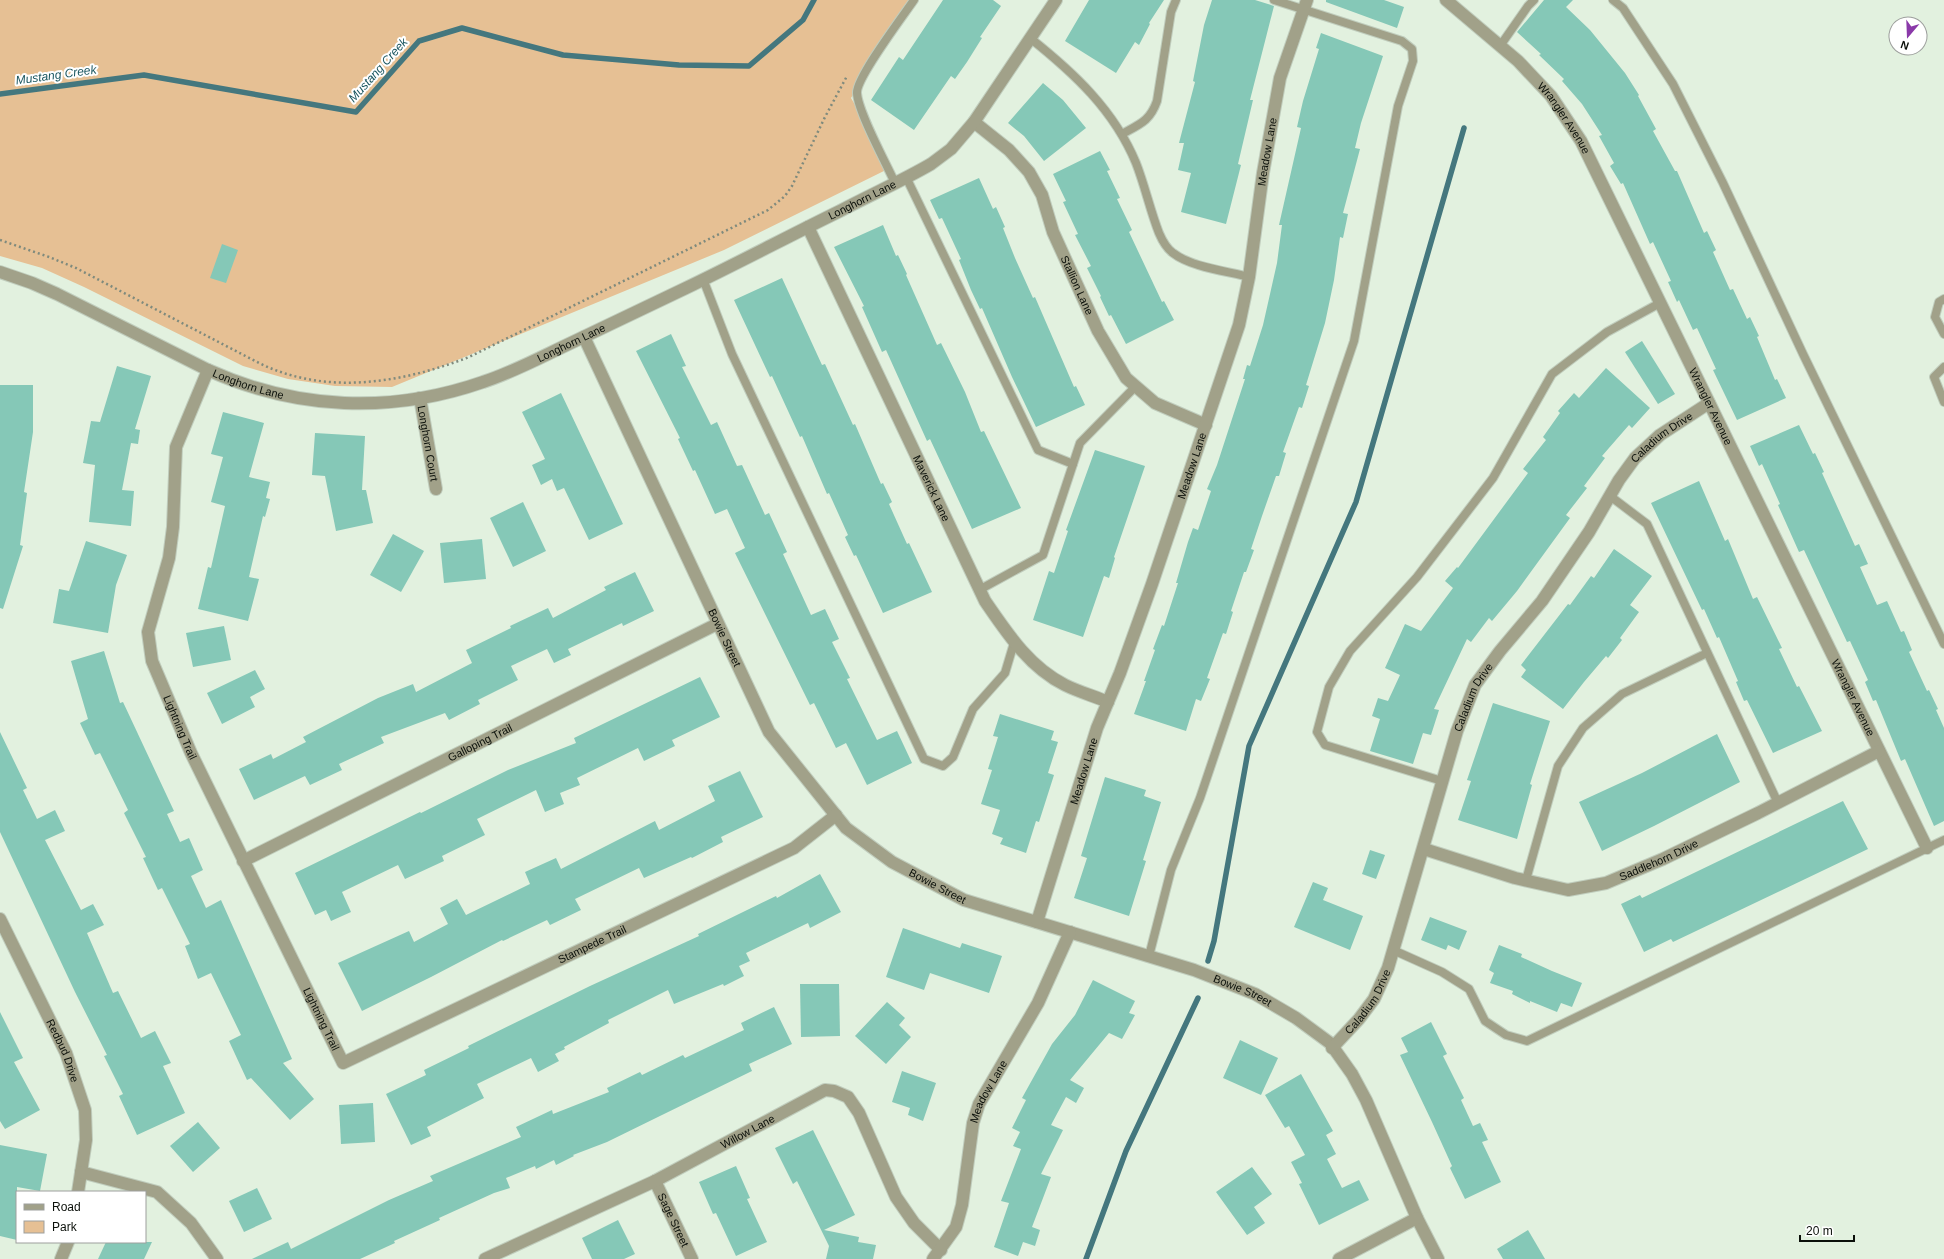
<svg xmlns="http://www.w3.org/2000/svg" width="1944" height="1259" font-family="Helvetica,sans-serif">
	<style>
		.green { fill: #e6c094 }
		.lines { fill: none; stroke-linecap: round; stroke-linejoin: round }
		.stream { stroke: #44777e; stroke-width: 5.5 }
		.building { fill: #85c8b7 }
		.lane-casing { stroke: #c0cdbd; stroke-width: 10 }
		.street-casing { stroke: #c0cdbd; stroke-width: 14 }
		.path { stroke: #7f8a7d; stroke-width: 2.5; stroke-dasharray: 2 3; stroke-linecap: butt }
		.lane { stroke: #a1a189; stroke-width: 8 }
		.street { stroke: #a1a189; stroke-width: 12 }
		.labels { text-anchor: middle; stroke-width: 4; stroke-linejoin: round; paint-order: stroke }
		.street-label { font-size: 11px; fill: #0b100a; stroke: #fff }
		.water-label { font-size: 12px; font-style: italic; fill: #19555f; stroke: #fff }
	</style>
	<rect width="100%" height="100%" fill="#e2f1df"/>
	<path class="green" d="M0,0H914L851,98L892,167L724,250L392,387L335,386L288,379L243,366L84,287L42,268L0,256Z"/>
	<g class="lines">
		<g class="stream">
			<path d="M0,94L144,75L356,112L419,41L462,28L563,55L679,65L749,66L803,20L814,0"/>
			<path d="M1208,961L1214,941L1249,746L1356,502L1464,128"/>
			<path d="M1086,1259L1126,1151L1198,998"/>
		</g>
	</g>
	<g class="building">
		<path d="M943,0H993L1001,6L980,37L982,38L967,62L955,79L951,76L914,130L871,100L899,57L903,60Z"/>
		<path d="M1089,0H1164L1149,23L1150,24L1139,45L1135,42L1116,73L1065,41Z"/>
		<path d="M1212,0H1255L1274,6L1250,100H1253L1238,164L1241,165L1226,224L1181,212L1191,173L1178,170L1184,143H1179L1195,82L1193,81L1204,25Z"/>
		<path d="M1326,0H1384L1404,7L1397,28L1326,2Z"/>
		<path d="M1544,0H1573L1566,7L1590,30L1625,73L1639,95L1638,96L1656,129L1653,131L1675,171H1677L1704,233L1707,231L1716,250L1713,252L1730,290L1733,289L1747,319L1750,317L1759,336L1757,337L1775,380L1777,379L1786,398L1737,420L1713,370L1716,369L1697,328L1693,330L1679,300L1677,302L1668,282L1671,281L1653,242L1650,244L1623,183L1621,184L1610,166L1614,163L1599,136L1602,135L1582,104L1562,81L1564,79L1539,55L1541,54L1517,32Z"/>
		<path d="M1321,33L1383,56L1361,123L1355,148L1360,149L1343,213L1348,214L1343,238L1340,237L1334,280L1325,323L1306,385L1309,386L1302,408L1299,407L1283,452L1286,453L1279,476H1276L1262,516L1251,549L1254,550L1246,572H1244L1231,611L1233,612L1226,634L1223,633L1207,678L1210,679L1201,701L1196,699L1186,731L1134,714L1146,681H1144L1155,650L1153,649L1162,625L1164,626L1178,583H1176L1188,542L1193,528L1198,530L1211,491L1207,489L1217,465L1245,379H1243L1247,365L1250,366L1263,325L1277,263L1282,225H1279L1301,128L1297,127L1303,101L1319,49L1316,48Z"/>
		<path d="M1043,83L1063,100L1086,128L1044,161L1024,136L1008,123Z"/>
		<path d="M1100,151L1110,170L1107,171L1120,198L1117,199L1132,230L1129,232L1162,302L1164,301L1174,320L1126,344L1111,315L1109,316L1100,297L1101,296L1087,268L1091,266L1075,235L1078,234L1063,202L1066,201L1053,174Z"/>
		<path d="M979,178L993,209L996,207L1005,227L1003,228L1015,258L1033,298L1035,297L1074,387L1076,386L1085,405L1036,427L1012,377L982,308L980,309L971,290L959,260L961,259L942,218L939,219L930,200Z"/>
		<path d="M883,225L896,256L898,255L907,274L906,275L937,345L941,343L965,392L981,432L984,431L1021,508L972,529L930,439L927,441L886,350L882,352L862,307L864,306L834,247Z"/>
		<path d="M222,244L238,250L226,283L210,278Z"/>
		<path d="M782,278L822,365L825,364L853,425L855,424L881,484L883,483L892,502L889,504L907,544L909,543L932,592L883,613L856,555L854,556L845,537L848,535L829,493L827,494L802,436L800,437L772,376L770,377L734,300Z"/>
		<path d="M671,334L686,366L682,367L711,425L717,422L737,466L742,465L765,515L769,513L787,552L783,554L811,615L825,609L839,639L832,642L850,678L847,679L877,740L897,731L912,763L867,785L846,743L836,748L814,703L810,705L735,553L745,548L727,509L715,514L695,470L693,471L678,439L680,438L636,351Z"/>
		<path d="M1642,341L1675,394L1658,404L1625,352Z"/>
		<path d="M117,366L151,376L135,429L140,430L138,444L131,443L122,490L134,491L131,526L89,522L95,465L83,463L91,421L100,422Z"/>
		<path d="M1606,368L1650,408L1632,428L1629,425L1602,456L1605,458L1584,486L1587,488L1566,515L1570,518L1517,591L1492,621L1489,618L1471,642L1467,639L1434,709L1439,710L1431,735L1423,733L1413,764L1370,751L1380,719L1372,716L1378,698L1388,701L1400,675L1385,668L1405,624L1421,631L1453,588L1445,581L1457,567L1458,568L1528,473L1523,469L1546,440L1543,437L1560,413L1558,411L1574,393L1579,398Z"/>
		<path d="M0,385H33V432L24,492L27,493L20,545L23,546L3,609L0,608Z"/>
		<path d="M561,393L623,524L589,540L564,488L557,491L552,479L541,485L532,465L545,459L522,412Z"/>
		<path d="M223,412L264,423L249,477L270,482L266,498L270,499L265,517L263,516L249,577L259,579L248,621L198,609L208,567L211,568L225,506L211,502L223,457L211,454Z"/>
		<path d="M1799,425L1813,454L1815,453L1824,472L1822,473L1855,546L1859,544L1868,564L1860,567L1877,605L1887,601L1901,632L1904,631L1912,650L1909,652L1927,691L1929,690L1938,709L1936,710L1944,728V821L1934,826L1905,759L1901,761L1876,700L1873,701L1865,682L1868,680L1850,641L1847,642L1804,550L1799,552L1778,505L1780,504L1762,464L1759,466L1750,446Z"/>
		<path d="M315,433L365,436L362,490H366L373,523L336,531L325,476L312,475Z"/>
		<path d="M1095,450L1145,466L1114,557L1115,558L1109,578L1104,576L1083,637L1033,620L1049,571L1054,573L1068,531L1066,530Z"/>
		<path d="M1699,481L1725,541L1728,539L1753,599L1757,597L1782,648L1779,649L1797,687L1799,686L1822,731L1773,753L1747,700L1744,701L1736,682L1738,681L1719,637L1717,638L1704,609L1702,610L1651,503Z"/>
		<path d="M523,502L546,551L513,567L490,518Z"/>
		<path d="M393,534L424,551L401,592L370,575Z"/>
		<path d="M482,539L486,579L444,583L440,543Z"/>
		<path d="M86,541L127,555L116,585L108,633L53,623L59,589L69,591Z"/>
		<path d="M1614,549L1652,576L1630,605L1639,612L1620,638L1622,640L1608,658L1606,656L1584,682L1563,709L1521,677L1526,670L1521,665L1568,604L1570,605L1591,576L1594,578Z"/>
		<path d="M635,572L654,611L623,626L622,623L568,649L571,655L554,663L547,649L511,666L518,680L478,700L480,704L449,720L445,713L381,737L384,743L339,764L342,770L310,785L305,776L254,800L239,769L271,754L273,759L306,742L303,737L378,698L413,684L416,692L472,663L466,650L511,628L510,626L548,608L553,618L606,590L604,587Z"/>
		<path d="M224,626L231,660L193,667L186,633Z"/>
		<path d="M104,651L120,703L123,702L174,811L167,814L180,842L189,838L203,870L191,876L206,908L221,900L292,1059L283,1063L314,1099L290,1120L251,1078L247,1080L229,1041L241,1035L211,973L198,979L185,946L190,944L162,888L158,890L143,858L146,857L124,813L128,810L100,753L95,755L80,723L88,719L71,661Z"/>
		<path d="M255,670L265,689L250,697L255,707L222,724L207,693Z"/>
		<path d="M700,677L720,717L672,740L675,746L644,761L638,748L577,778L580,785L560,793L564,804L545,812L536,790L477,819L485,835L442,856L444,861L405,879L398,865L342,892L351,912L331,921L326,910L315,915L295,873L420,812L421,813L508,770L576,743L574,738Z"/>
		<path d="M1493,703L1550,721L1530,784L1532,785L1517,839L1458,820L1471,781L1467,780Z"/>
		<path d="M1000,714L1054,731L1051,740L1058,742L1048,773L1054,775L1039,822L1036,821L1026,853L1000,844L1003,838L992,834L1000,810L981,804L992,770L988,769L998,737L993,736Z"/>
		<path d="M0,732L27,788L23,790L37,819L55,810L65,831L45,840L81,910L93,904L104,925L87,933L113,993L118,991L141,1038L155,1031L171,1063L163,1066L185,1113L137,1135L119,1096L123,1094L104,1056L107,1055L75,992L0,832Z"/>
		<path d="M1717,734L1740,782L1654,826L1602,851L1579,802L1642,773Z"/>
		<path d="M740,771L763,817L721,837L723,842L692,858L691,857L644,878L639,868L575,899L581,910L550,925L547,920L503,941L502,940L431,977L362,1011L338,963L409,931L414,942L448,924L440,908L457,899L466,915L530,884L525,872L556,858L561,869L655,821L659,830L715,801L708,786Z"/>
		<path d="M1105,777L1146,790L1144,796L1161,802L1143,860L1146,861L1129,916L1074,898L1087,858L1081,856Z"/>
		<path d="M1843,801L1868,849L1673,942L1671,939L1644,952L1621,904L1640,895L1642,898Z"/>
		<path d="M1370,850L1385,855L1376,879L1362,874Z"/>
		<path d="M820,874L841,912L810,928L808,923L746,953L750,961L739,966L744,976L724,986L723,984L674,1004L668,990L608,1020L609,1023L564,1047L565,1049L555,1054L559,1061L538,1072L531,1058L477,1084L484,1098L427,1127L431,1136L411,1145L386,1094L426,1075L424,1070L469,1048L468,1046L590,986L699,936L698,934L776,896L777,898Z"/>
		<path d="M1313,882L1328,888L1323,900L1363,916L1350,950L1294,927Z"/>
		<path d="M1430,917L1467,931L1459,950L1448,945L1446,950L1421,940Z"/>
		<path d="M903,928L960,948L962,943L1002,956L989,993L930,973L924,990L886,977Z"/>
		<path d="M1499,945L1522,954L1521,957L1552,971L1582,983L1572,1007L1561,1003L1557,1012L1530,1001V1003L1512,994L1513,991L1490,983L1494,973L1489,970Z"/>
		<path d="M1093,980L1135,1001L1129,1013L1135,1015L1122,1039L1109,1033L1070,1080L1084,1088L1076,1103L1066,1097L1051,1125L1063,1130L1041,1174L1051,1177L1032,1227L1040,1230L1035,1246L1023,1242L1018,1256L994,1247L1009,1203L1001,1201L1021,1149L1013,1146L1020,1132L1012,1128L1026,1100L1022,1098L1052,1044L1075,1015Z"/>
		<path d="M800,984H839L840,1036L801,1037Z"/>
		<path d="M887,1002L905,1018L899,1025L911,1037L886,1064L855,1036Z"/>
		<path d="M774,1007L792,1044L749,1064L752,1071L662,1115L607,1142L573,1155L574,1156L556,1165L554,1160L536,1169L535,1166L506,1178L510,1188L494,1193L439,1218L440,1220L394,1241L395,1243L360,1259H252L288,1242L291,1249L389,1200L433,1181L430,1176L521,1137L516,1127L552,1110L553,1114L609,1092L607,1088L640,1072L642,1075L683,1055L685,1058L744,1030L741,1023Z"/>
		<path d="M0,1012L23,1058L14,1062L40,1110L5,1129L0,1121Z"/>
		<path d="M1431,1022L1447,1054L1443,1056L1464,1098L1461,1100L1473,1126L1480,1123L1488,1140L1482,1142L1501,1182L1465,1199L1450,1168L1452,1166L1432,1122L1400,1055L1408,1052L1401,1038Z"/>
		<path d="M1240,1040L1278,1058L1261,1095L1223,1078Z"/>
		<path d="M902,1071L936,1083L923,1121L908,1115L910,1108L892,1102Z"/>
		<path d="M1301,1074L1333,1131L1326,1135L1336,1154L1327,1159L1342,1188L1359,1180L1369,1200L1319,1225L1299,1184L1302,1183L1291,1162L1305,1155L1289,1126L1285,1128L1265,1095Z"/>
		<path d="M373,1103L375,1142L341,1144L339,1105Z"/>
		<path d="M198,1122L220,1148L193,1172L170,1146Z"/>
		<path d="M813,1130L855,1215L824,1230L859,1237L858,1242L876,1245L873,1259H826L829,1246L797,1181L793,1184L775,1148Z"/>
		<path d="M0,1145L47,1154L40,1191L17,1187V1240L0,1236Z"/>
		<path d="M736,1166L750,1198L747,1199L767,1242L736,1256L716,1213L713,1214L699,1182Z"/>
		<path d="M1252,1167L1272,1194L1254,1207L1265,1223L1247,1235L1216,1192Z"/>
		<path d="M257,1188L272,1219L244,1232L229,1201Z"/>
		<path d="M618,1220L635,1254L624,1259H592L582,1238Z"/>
		<path d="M1528,1230L1545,1259H1503L1497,1249Z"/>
		<path d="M106,1242H152L144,1259H98Z"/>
	</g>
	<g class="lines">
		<g class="lane-casing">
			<g id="lane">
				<path d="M1613,0L1623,8L1673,84L1723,183L1803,354L1944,644"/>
				<path d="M1030,38C1074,73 1114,110 1136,163C1145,186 1150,210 1159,233C1162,240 1166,248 1173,253C1191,267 1226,271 1249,277"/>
				<path d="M1500,46L1528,6L1534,0"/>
				<path d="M1122,134C1140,124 1150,121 1157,101L1171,12L1176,0"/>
				<path d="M906,177L1038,450L1073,464"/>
				<path d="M895,183C886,163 858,112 857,93C856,78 903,16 914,0"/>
				<path d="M703,279L732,354L924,759L943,766L953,757L973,709L1005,673L1014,643"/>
				<path d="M1944,299L1939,302L1935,317L1944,334"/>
				<path d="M1944,367L1934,377L1944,402"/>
				<path d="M1610,496L1647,524L1778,803"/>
				<path d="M979,590L1043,555L1080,443L1136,386"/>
				<path d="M1442,781L1325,745L1317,732L1329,687L1350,651L1417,577L1493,478L1552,374L1607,332L1660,303"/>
				<path d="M1526,880L1558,766L1583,728L1622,694L1707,653"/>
				<path d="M1393,950L1442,972L1469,989L1485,1021L1506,1035L1527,1041L1944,840"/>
				<path d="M1149,956L1171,870L1200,798L1354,341L1398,106L1413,61L1412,49L1402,41L1274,0"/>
			</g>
		</g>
		<g class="street-casing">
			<g id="street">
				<path id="s1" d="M1446,0L1518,61L1551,96L1581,141L1927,848"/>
				<path id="s2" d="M974,122L1009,150L1029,172L1042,195L1053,232L1098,331L1126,378L1155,403L1206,425"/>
				<path id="s3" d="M808,227L985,601C1007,633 1029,667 1065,685C1079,692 1094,696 1108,702"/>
				<path id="s4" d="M0,272L32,283L57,294L208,370C297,410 391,414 483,382C514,372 543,356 573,342C610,324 648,306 686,288C738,263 789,236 840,211C870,195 902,181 931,164L951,149L974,122L1056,0"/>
				<path id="s5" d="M584,337L769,732L846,828L892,862L964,900L1194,970L1255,994L1296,1018L1330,1043L1352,1074L1366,1100L1417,1218L1438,1259"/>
				<path id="s6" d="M208,370L176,447L173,527L169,558L148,632L152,661L191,753L343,1063L794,848L836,815"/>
				<path id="s7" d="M420,398L436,489"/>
				<path id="s8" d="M1424,849L1515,878L1568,890L1606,883L1663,859L1758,813L1879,751"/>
				<path id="s9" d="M243,861L717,624"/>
				<path id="s10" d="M0,919L66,1053L85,1110L86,1140L78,1192"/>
				<path id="s11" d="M1037,922L1097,728L1120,673L1152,584L1239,325L1249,277L1263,173L1280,78L1307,0"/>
				<path id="s12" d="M1332,1048L1359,1019L1374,999L1388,968L1457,731L1475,685L1500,651L1542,601L1589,532L1619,480L1635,458L1660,435L1709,403"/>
				<path d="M81,1172L157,1192L191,1223L217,1259"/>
				<path id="s13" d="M655,1181L692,1259"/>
				<path d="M61,1259L68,1242"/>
				<path id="s14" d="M485,1259L655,1181L825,1090L834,1091L848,1097L859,1113L896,1197L914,1223L941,1250"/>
				<path id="s15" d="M933,1259L956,1227L962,1205L973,1123L979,1104L1038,1003L1070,932"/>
				<path d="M1339,1259L1417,1218"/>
			</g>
		</g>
		<path class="path" d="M0,240L49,257L76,268L259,363C326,396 402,383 469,357L768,210L785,196L792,186L825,117L847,76"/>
		<use href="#lane" class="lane"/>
		<use href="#street" class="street"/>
	</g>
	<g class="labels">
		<g class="street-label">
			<text dy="4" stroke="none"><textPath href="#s1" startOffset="168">Wrangler Avenue</textPath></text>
			<text dy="4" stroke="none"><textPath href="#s11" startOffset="806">Meadow Lane</textPath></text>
			<text dy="4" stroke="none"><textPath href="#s4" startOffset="933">Longhorn Lane</textPath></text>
			<text dy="4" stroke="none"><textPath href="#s2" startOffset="198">Stallion Lane</textPath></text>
			<text dy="4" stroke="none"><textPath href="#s4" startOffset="609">Longhorn Lane</textPath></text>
			<text dy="4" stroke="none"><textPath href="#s4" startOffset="273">Longhorn Lane</textPath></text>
			<text dy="4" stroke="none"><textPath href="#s1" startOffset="492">Wrangler Avenue</textPath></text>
			<text dy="4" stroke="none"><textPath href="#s12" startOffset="707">Caladium Drive</textPath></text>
			<text dy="4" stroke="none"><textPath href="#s7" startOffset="46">Longhorn Court</textPath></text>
			<text dy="4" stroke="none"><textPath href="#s11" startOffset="482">Meadow Lane</textPath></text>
			<text dy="4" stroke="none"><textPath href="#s3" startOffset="289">Maverick Lane</textPath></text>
			<text dy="4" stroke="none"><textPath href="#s5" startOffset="332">Bowie Street</textPath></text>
			<text dy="4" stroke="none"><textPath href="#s1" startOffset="816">Wrangler Avenue</textPath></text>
			<text dy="4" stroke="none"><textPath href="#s12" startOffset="383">Caladium Drive</textPath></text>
			<text dy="4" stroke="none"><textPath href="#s6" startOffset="373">Lightning Trail</textPath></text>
			<text dy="4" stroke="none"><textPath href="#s9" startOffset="265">Galloping Trail</textPath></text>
			<text dy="4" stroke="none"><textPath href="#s11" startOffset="158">Meadow Lane</textPath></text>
			<text dy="4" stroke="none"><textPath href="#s8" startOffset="246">Saddlehorn Drive</textPath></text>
			<text dy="4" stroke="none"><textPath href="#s5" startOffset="668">Bowie Street</textPath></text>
			<text dy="4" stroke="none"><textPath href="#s6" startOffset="1022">Stampede Trail</textPath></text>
			<text dy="4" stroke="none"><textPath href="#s5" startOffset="991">Bowie Street</textPath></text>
			<text dy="4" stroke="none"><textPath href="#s12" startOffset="59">Caladium Drive</textPath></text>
			<text dy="4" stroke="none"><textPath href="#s6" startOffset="697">Lightning Trail</textPath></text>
			<text dy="4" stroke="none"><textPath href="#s10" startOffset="146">Redbud Drive</textPath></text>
			<text dy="4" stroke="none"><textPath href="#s15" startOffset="180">Meadow Lane</textPath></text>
			<text dy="4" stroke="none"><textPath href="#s14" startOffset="292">Willow Lane</textPath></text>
			<text dy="4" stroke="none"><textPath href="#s13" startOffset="43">Sage Street</textPath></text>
		</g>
		<g class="water-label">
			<text transform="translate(378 70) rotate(-48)" y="4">Mustang Creek</text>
			<text transform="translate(56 75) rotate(-8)" y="4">Mustang Creek</text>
		</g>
	</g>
	<rect x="16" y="1191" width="130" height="52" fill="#ffffff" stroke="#9d9f9d"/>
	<rect x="24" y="1204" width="20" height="6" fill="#a1a189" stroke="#9d9f9d"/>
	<text x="52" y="1211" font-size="12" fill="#0b100a">Road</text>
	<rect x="24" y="1221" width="20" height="12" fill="#e6c094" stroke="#9d9f9d"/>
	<text x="52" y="1231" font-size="12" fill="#0b100a">Park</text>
	<g transform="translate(1908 36) rotate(199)"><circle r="19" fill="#ffffff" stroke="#9d9f9d"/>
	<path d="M0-3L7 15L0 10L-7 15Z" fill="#8a39a9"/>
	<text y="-6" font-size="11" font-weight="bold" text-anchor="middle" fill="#0b100a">N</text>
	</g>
	<path d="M1800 1235v6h54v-6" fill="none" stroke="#0b100a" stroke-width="2"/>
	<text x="1806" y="1235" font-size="12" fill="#0b100a" stroke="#ffffff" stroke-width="3" paint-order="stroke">20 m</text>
</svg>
